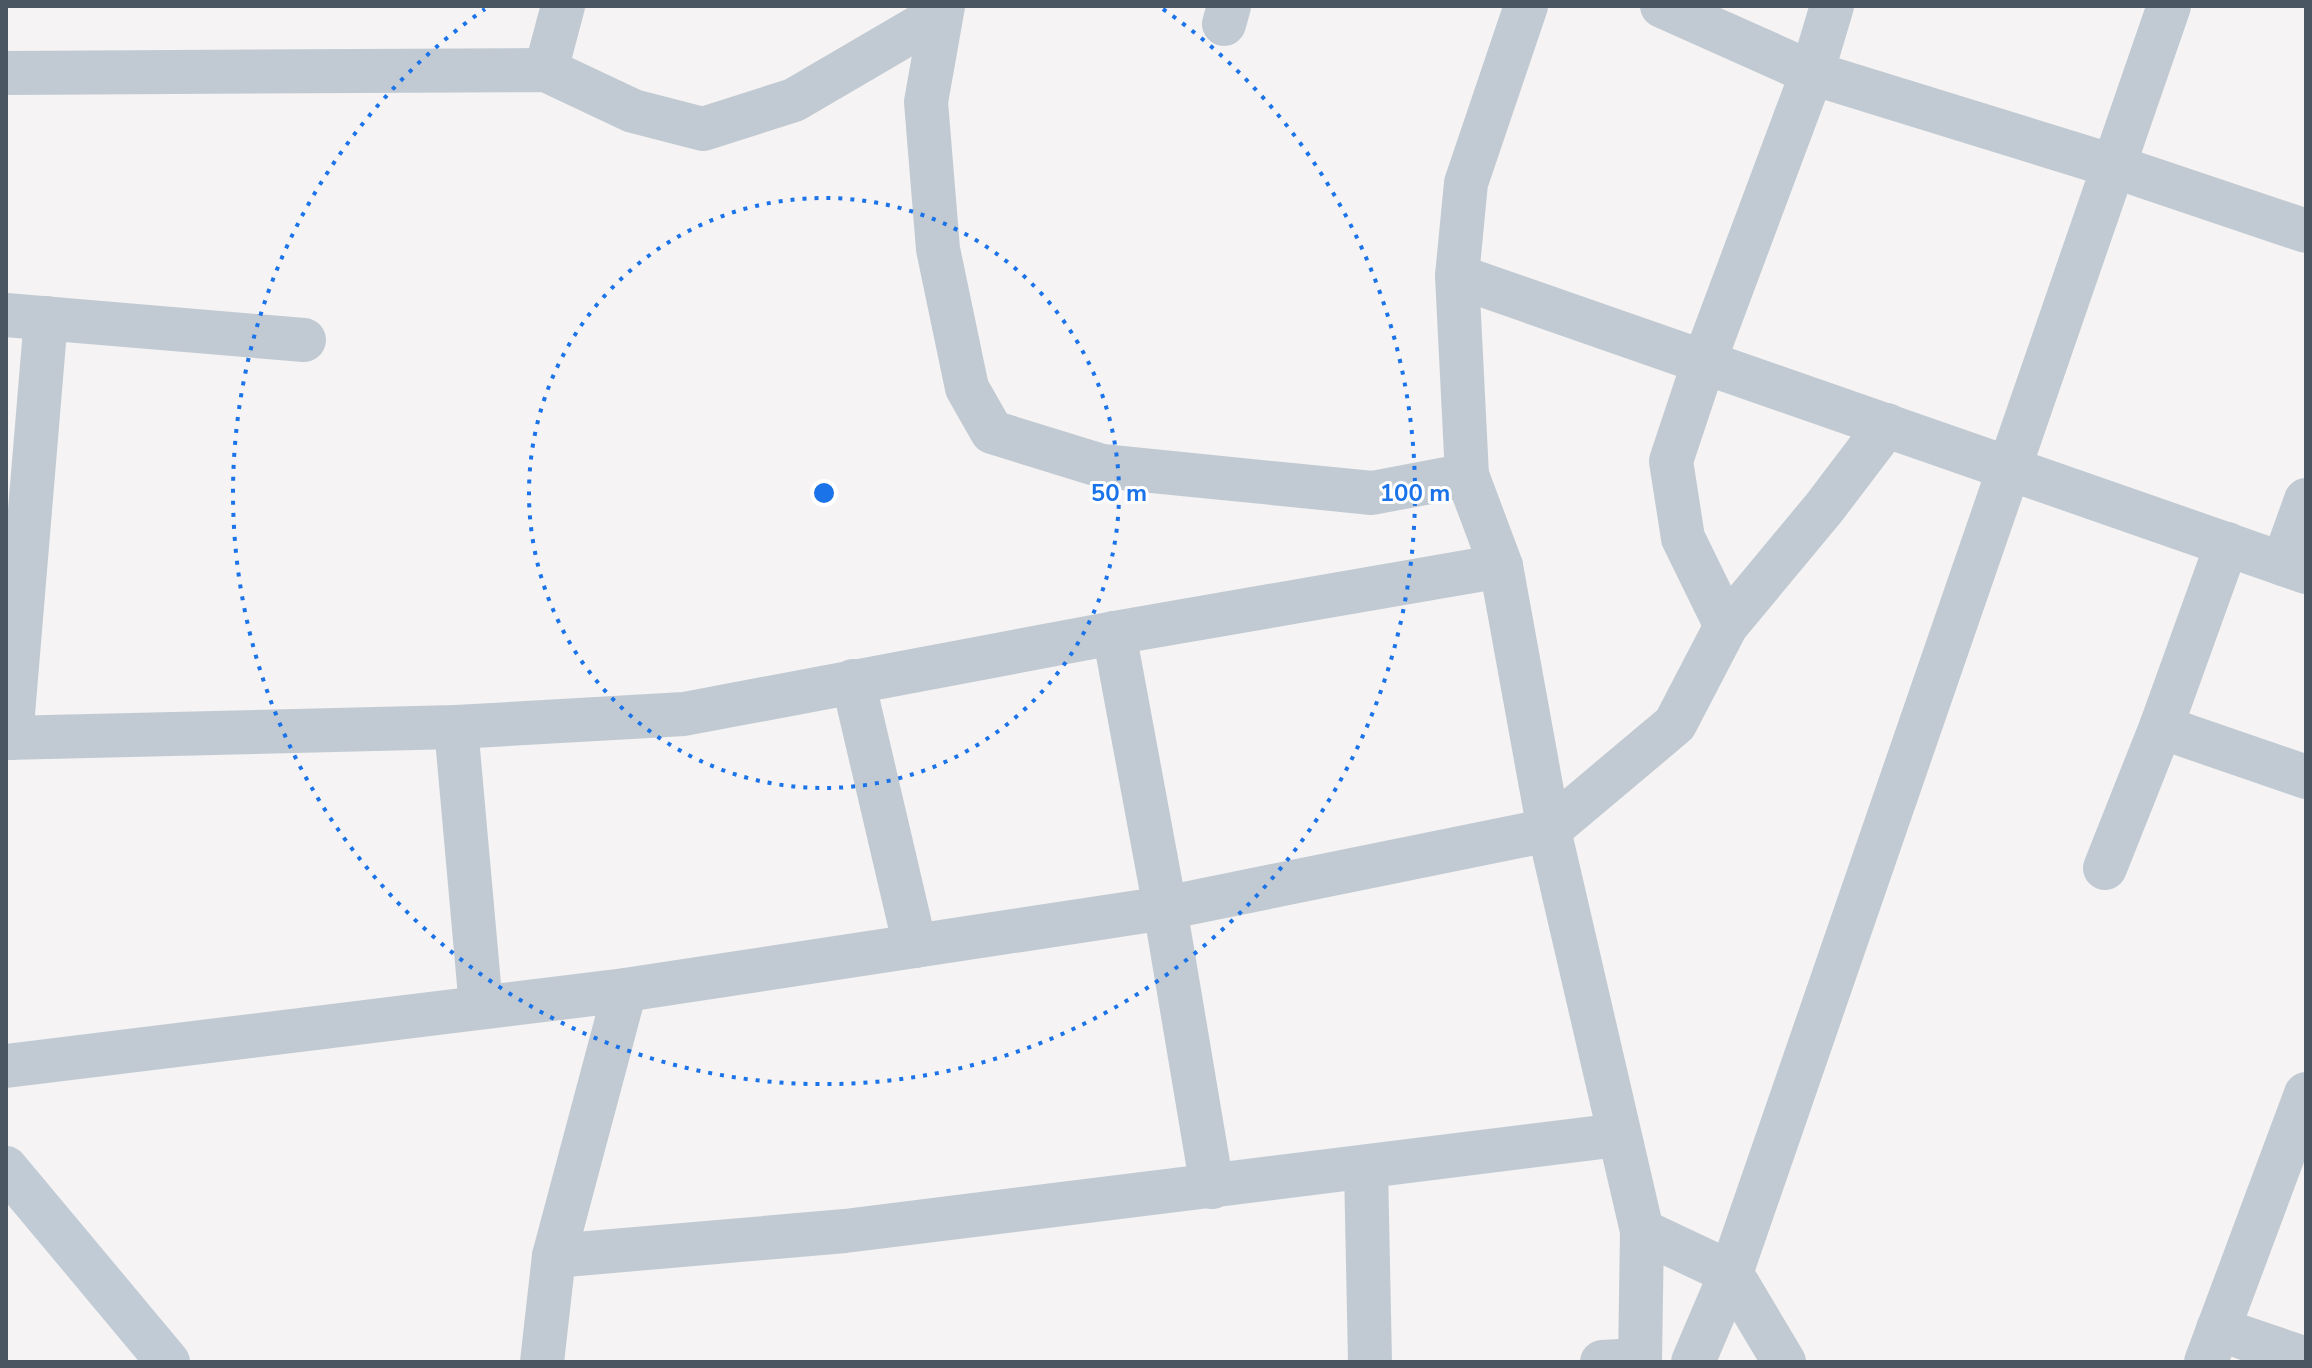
<svg xmlns="http://www.w3.org/2000/svg" width="2312" height="1368" font-family="'Nunito Sans',sans-serif">
	<style>
		.lines { fill: none; stroke-linecap: round; stroke-linejoin: round }
		.minor { stroke: #c1cad2; stroke-width: 44 }
		.secondary { stroke: #c1cbd6; stroke-width: 44 }
		.ring { fill: none; stroke: #1a73e8; stroke-width: 4; stroke-dasharray: 4 8 }
		.centre { fill: #1a73e8; stroke: #fff; stroke-width: 4 }
		.ring-label { font-size: 24px; text-anchor: middle; font-weight: bold; fill: #1a73e8; stroke: #fff; stroke-width: 6; stroke-linejoin: round; paint-order: stroke }
	</style>
	<rect width="100%" height="100%" fill="#f5f3f3"/>
	<g class="lines">
		<g class="minor">
			<path d="M943,6L926,102L938,249L967,388L992,432L1102,466L1372,493L1467,475"/>
			<path d="M1526,6L1466,183L1457,276L1467,475L1501,566L1549,830L1642,1231L1640,1362"/>
			<path d="M1662,6L1812,73L2113,166L2306,231"/>
			<path d="M1224,24L1229,6"/>
			<path d="M546,70L563,6"/>
			<path d="M6,73L546,70L633,111L703,129L794,100L941,14"/>
			<path d="M1457,276L2306,572"/>
			<path d="M6,315L304,340"/>
			<path d="M2283,564L2306,500"/>
			<path d="M1726,626L1683,538L1671,461L1704,362L1812,73L1832,6"/>
			<path d="M853,681L915,946"/>
			<path d="M456,727L481,1007"/>
			<path d="M2161,727L2306,777"/>
			<path d="M6,738L456,727L684,714L1114,633L1501,566"/>
			<path d="M11,738L46,318"/>
			<path d="M2105,868L2161,727L2227,544"/>
			<path d="M6,1066L625,990L1165,908L1114,633"/>
			<path d="M1366,1167L1370,1362"/>
			<path d="M1212,1187L1165,908L1549,830L1675,724L1726,626L1824,508L1887,425"/>
			<path d="M1642,1231L1731,1273L1784,1362"/>
			<path d="M554,1256L625,990"/>
			<path d="M2218,1329L2306,1359"/>
			<path d="M542,1362L554,1256L845,1231L1618,1135"/>
			<path d="M1602,1362L1639,1360"/>
			<path d="M1693,1362L1731,1273L2169,6"/>
			<path d="M2206,1362L2306,1094"/>
		</g>
		<path class="secondary" d="M6,1168L168,1362"/>
	</g>
	<g class="ring">
		<circle cx="824" cy="493" r="295"/>
		<path d="M1163 9A591 591 0 1 1 485 9"/>
	</g>
	<circle cx="824" cy="493" r="12" class="centre"/>
	<g class="ring-label">
		<text x="1119" y="501">50 m</text>
		<text x="1415" y="501">100 m</text>
	</g>
	<rect width="2312" height="1368" fill="none" stroke="#4a5661" stroke-width="16"/>
</svg>
